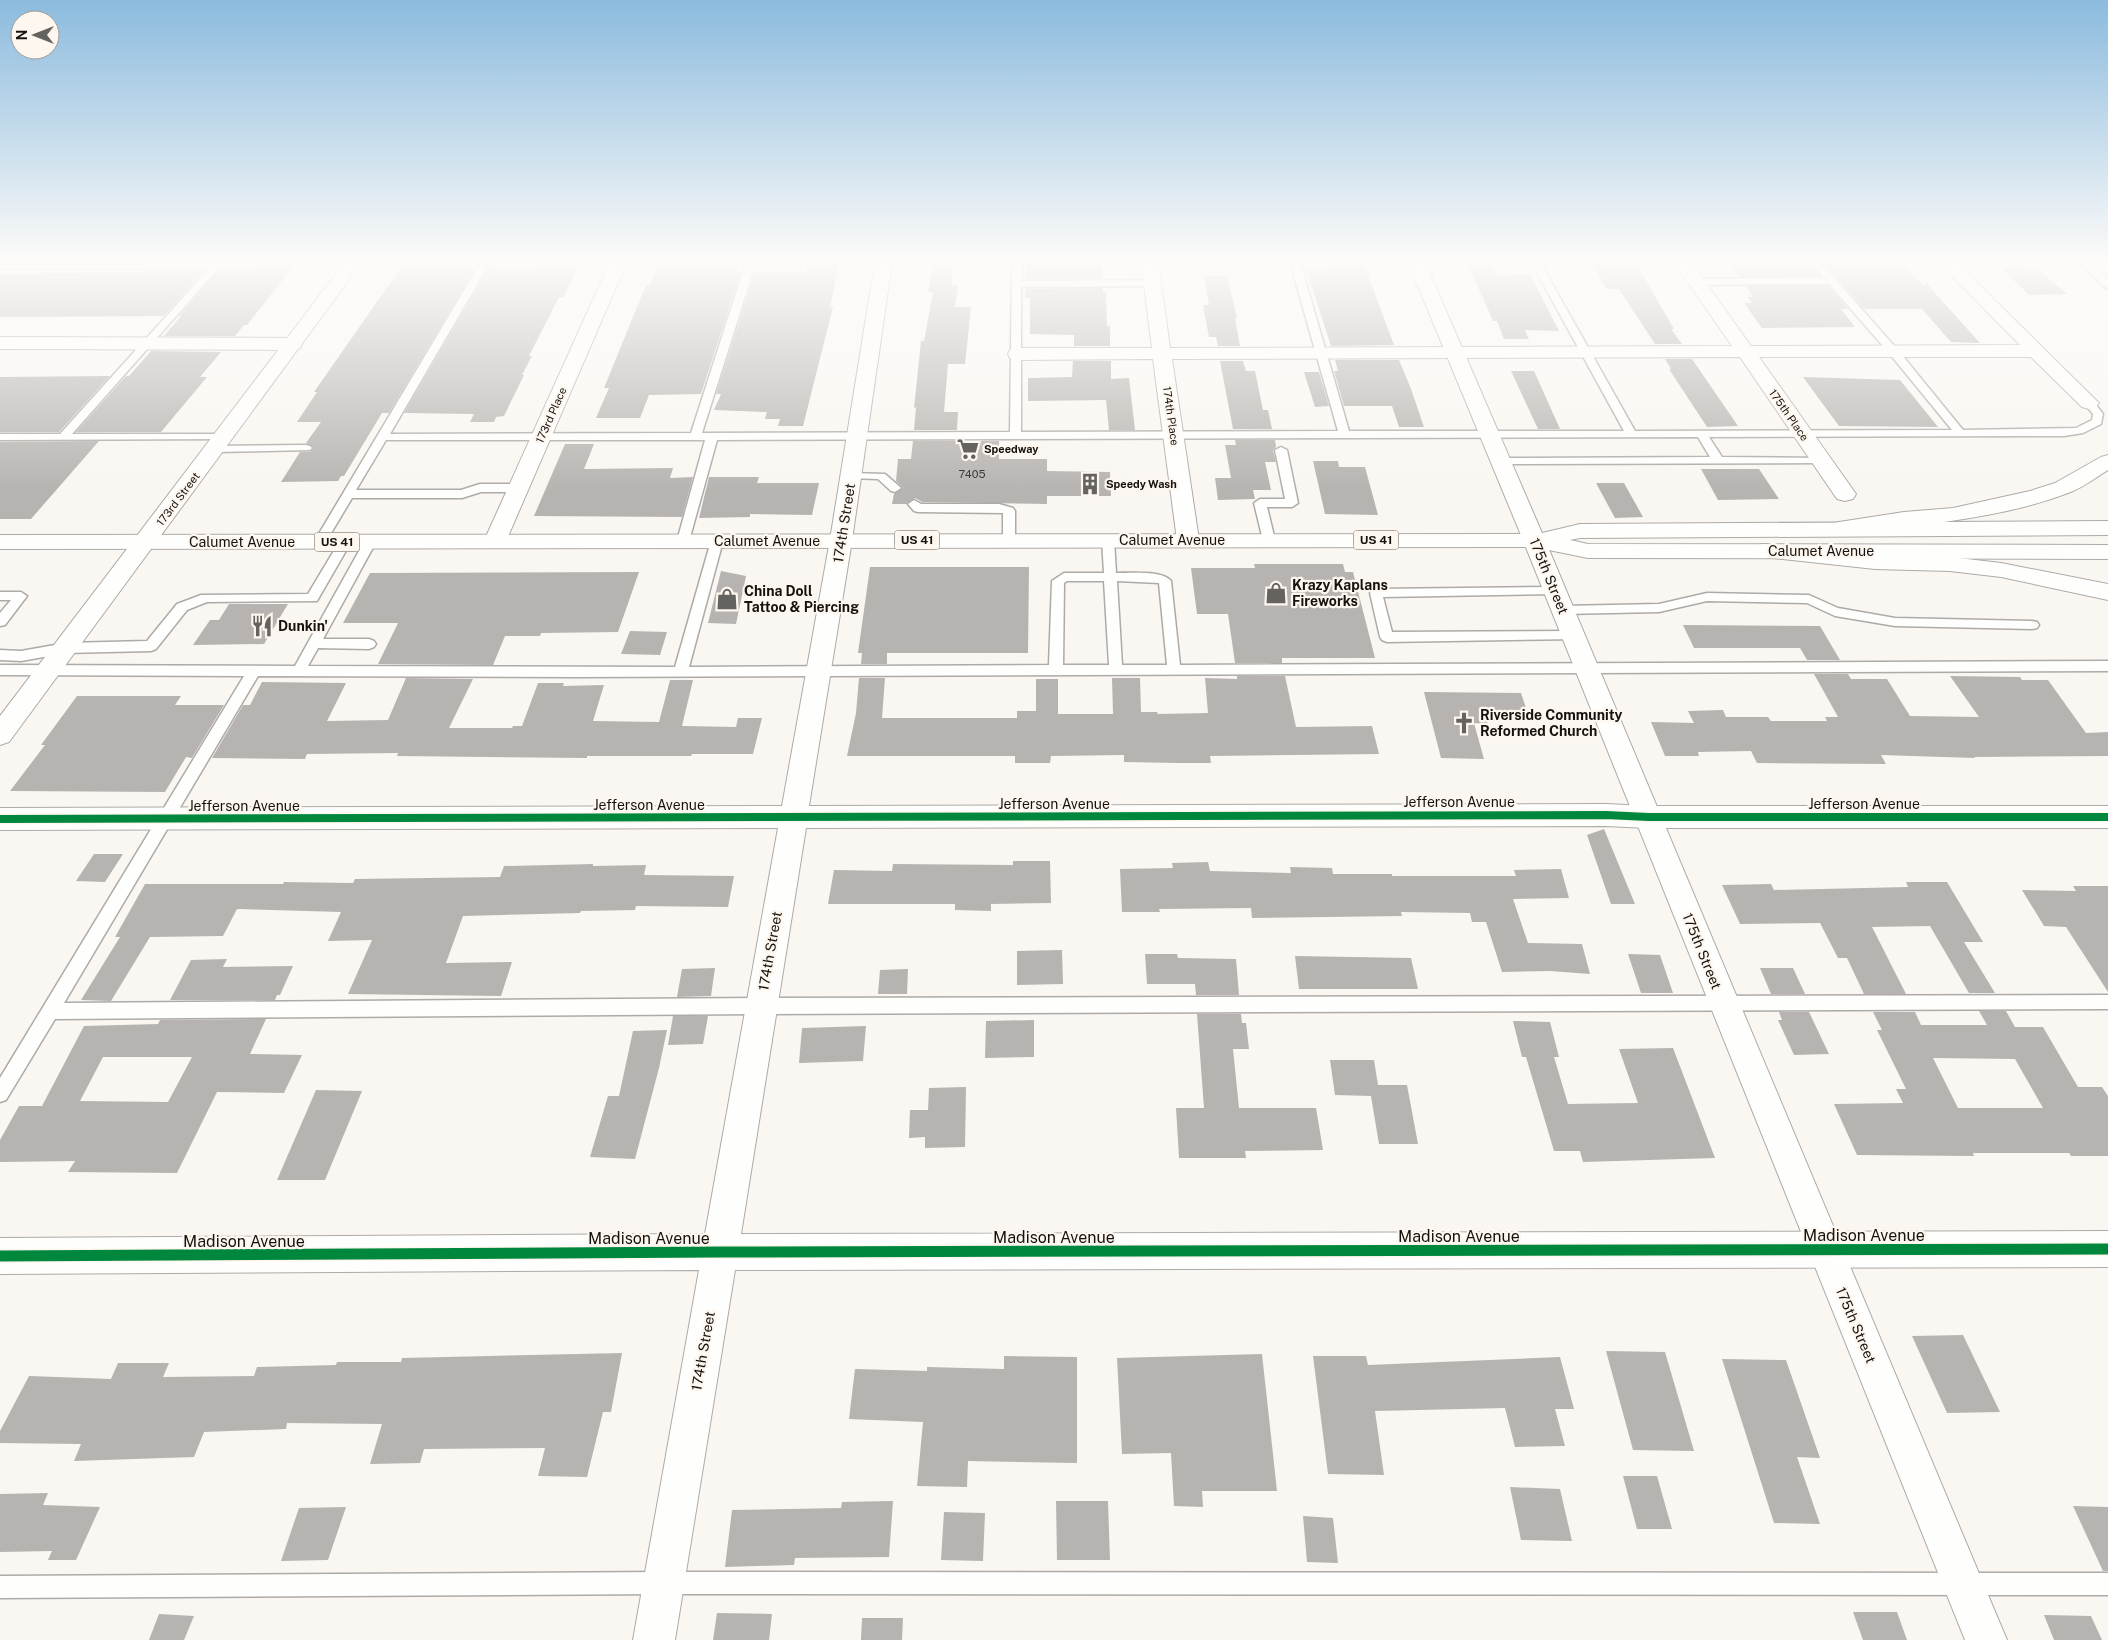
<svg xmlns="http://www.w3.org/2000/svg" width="2108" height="1640" font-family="'Public Sans',sans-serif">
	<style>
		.building { fill: #b7b3b1; fill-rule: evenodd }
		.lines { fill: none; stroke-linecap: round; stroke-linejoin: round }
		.lane-casing { stroke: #adaba7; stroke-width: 3 }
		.street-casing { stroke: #adaba7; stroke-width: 2 }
		.secondary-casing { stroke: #adaba7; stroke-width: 2 }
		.primary-casing { stroke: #adaba7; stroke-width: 2 }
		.highway-casing { stroke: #adaba7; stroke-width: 2 }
		.lane { fill: #fefefd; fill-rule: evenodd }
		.street { fill: #fefefd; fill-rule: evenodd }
		.secondary { fill: #fefefd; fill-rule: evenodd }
		.primary { fill: #fefefd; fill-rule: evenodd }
		.highway { fill: #fefefd; fill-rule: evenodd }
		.cycleway-far1-casing { stroke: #fef7ef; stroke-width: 11 }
		.cycleway-casing { stroke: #fef7ef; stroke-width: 14 }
		.cycleway-far1 { stroke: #00873e; stroke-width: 8 }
		.cycleway { stroke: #00873e; stroke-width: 11 }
		.labels { text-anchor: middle; stroke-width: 4.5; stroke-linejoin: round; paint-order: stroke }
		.far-street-label { font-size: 11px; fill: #151310; stroke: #fef7ef }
		.far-poi-label { font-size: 11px; font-weight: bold; fill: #151310; stroke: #fef7ef; text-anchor: start }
		.number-label { font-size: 11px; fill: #3e3b38 }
		.shield { fill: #fef7ef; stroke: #5b5753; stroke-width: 1 }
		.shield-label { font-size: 12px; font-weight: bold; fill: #151310 }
		.street-label { font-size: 14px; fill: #151310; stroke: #fef7ef }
		.poi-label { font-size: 14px; font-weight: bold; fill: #151310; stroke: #fef7ef; text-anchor: start }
		.near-street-label { font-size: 16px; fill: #151310; stroke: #fef7ef }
	</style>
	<rect width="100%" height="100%" fill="#faf7f2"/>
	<g class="building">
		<path d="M539,262H579L564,297H559L529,356H532L522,375H524L504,416L496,417L494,422H470L474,414L404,413L488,269H536Z"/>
		<path d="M658,262H740L736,272H741L701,394L649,395L640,418H596L609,388H604L646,285H650Z"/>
		<path d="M1101,262L1102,278L1026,279L1027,263Z"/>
		<path d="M1330,262H1363L1394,345L1331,346L1306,269H1332Z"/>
		<path d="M1467,262H1491L1496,275L1530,274L1559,331L1525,330L1529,339H1504L1497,321H1493Z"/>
		<path d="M1592,262H1635L1674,329H1671L1682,344H1655L1619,289H1606Z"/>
		<path d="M808,264H839L830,307H833L803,426H778L780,419H765L767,412L714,410L721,394H716L755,272H806Z"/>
		<path d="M1825,264H1903L1924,286L1926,283L1980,343L1951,342L1922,309H1864Z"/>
		<path d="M473,265L471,269H475L389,413H382L344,476H341L338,481L281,482L300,452H310L314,448L306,443L321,422H297L317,392H314L402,266Z"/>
		<path d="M933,265H953L952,285H958L955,307H971L965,364H948L944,412H958L957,430H914L916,407L914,408L921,341H924L933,292H928Z"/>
		<path d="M1731,266H1812L1820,276L1739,277Z"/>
		<path d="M292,268L247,325H244L235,336H164L181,316H179L218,271L223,269Z"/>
		<path d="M2001,268L2038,269L2067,294L2029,295Z"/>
		<path d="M204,271L164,316L0,317V274Z"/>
		<path d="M1204,276H1227L1237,318H1235L1240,346H1218L1216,337H1209L1203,305H1209Z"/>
		<path d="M1746,286H1828L1848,309H1841L1855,327L1762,328L1744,303H1752L1747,297H1753Z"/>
		<path d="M1103,288V292H1106L1107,326H1110V346H1074V335L1030,334V298H1025L1026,289Z"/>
		<path d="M151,351L221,352L200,377H207L161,432H76L126,376H129Z"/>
		<path d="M1665,359H1692L1738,426L1707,427L1669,369H1671Z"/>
		<path d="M1335,360H1399L1411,389L1424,427H1399L1392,406H1344L1334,371H1338Z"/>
		<path d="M1073,361H1111V379L1129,378L1135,430H1109L1106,400L1028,401V378L1072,377Z"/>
		<path d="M1220,361H1243L1246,371H1255L1263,410H1268L1272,429H1233Z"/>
		<path d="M1511,371H1534L1560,429H1538Z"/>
		<path d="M1304,372H1319L1329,406L1315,407Z"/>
		<path d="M110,376L59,432H0V377Z"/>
		<path d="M1803,377L1900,380L1938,427L1839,426Z"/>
		<path d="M1235,440H1275L1276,447L1273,450L1276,462H1265L1271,490H1253L1255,499L1218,500L1215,478H1231L1225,445H1236Z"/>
		<path d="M99,441L31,519H0V442Z"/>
		<path d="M913,441H999V459H1047V471L1110,472L1111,496H1047V504L922,502L915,498L906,504H892L894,494L903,488L896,481L898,459H911Z"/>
		<path d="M565,444H594L584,469L673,468L670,478L693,477L682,517L534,516Z"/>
		<path d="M1313,461H1338L1339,467H1365L1378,515L1325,514Z"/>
		<path d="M1701,469H1759L1779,499L1718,500Z"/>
		<path d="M709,477H759L757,483H819L812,515L750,514V517L699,518Z"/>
		<path d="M1596,483H1624L1643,517L1615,518Z"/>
		<path d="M1254,564H1343L1345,572H1353L1375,658H1282V663H1235L1228,614H1197L1191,568H1255Z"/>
		<path d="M870,567H1029L1028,653H887V664H861L862,653H858Z"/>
		<path d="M721,571L746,576L736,624L708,623Z"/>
		<path d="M639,572L618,632L541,633L540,636H505L493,665L378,664L398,623H343L370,573Z"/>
		<path d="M229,604H288L264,644L193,645L210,620H219Z"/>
		<path d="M1683,625L1820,626L1840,660H1807L1800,648H1694Z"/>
		<path d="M630,631L667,632L660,655L621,654Z"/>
		<path d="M1814,674H1848L1851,679H1887L1910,716L1979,717L1950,676L2020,677L2022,680H2048L2086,733L2108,732V756L1974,757L1975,758L1881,755L1886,764L1757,763L1751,751L1698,752L1699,756H1665L1651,722L1694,723L1688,711L1723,710L1726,717H1768L1771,721H1827L1825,717H1838Z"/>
		<path d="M1237,676H1285L1296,727L1372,726L1379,754L1210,756L1211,763H1177L1124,762V755L1051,756L1050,763H1015V756H847L856,713L859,678H885L882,718H1017V711H1036V679H1058V714H1113L1112,678H1140L1141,712H1157L1158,714L1208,713L1205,678L1237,679Z"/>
		<path d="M406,678L473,679L449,728H512L513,726H522L538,683H564L563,686L604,685L593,721L659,722L670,680H693L682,726L736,727L738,718H762L753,754H692L691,756H587V758L397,756L398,753L307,754L305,759L212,758L243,705H250L262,682L346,683L327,721L388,720Z"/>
		<path d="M1424,692L1521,693L1529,717L1486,716L1488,724L1474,723L1484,759L1441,758Z"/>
		<path d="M77,696H181L175,705H224L192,758L186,757L165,792L10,791L45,745H41Z"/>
		<path d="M1604,829L1635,904H1611L1587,835Z"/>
		<path d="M94,854H123L105,882L76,881Z"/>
		<path d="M1013,861H1050L1051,903L991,904V911L955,910V904H828L834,870L892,871L893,864L1013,865Z"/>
		<path d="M1208,862L1210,871L1291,873L1290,867L1332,868L1333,874H1392V876H1516L1514,870L1561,869L1569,898L1513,899L1528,943L1582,944L1590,974L1550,971L1502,972L1486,922H1472L1470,913L1401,912L1402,916L1252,918L1251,908L1159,909L1160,912H1122L1120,869L1173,868L1172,863Z"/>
		<path d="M593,864V866L646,865L644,875L734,876L728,907L636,906L635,910L581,911L580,913L463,916L446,963L512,962L501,996L348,994L372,940L328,941L341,912L237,909L223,936L150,937L111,1001L81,1000L120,937H115L145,884H283L284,882L353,883L355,879L500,877L504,866Z"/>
		<path d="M1906,882H1947L1983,942H1964L1995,993H1969L1930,926L1872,927L1906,994H1864L1847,958H1838L1820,923L1740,924L1722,885L1771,884L1774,890L1908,887Z"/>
		<path d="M2073,886H2108V992L2066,927L2044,926L2022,890L2076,891Z"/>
		<path d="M1062,950L1063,984L1017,985V951Z"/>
		<path d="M1145,954H1177L1178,958L1236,959L1239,995H1196L1195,984H1147Z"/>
		<path d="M1628,954L1660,955L1673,993H1641Z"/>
		<path d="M1295,956L1411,958L1418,989H1299Z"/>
		<path d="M227,959L223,967L293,966L280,995H277L275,1000H170L191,960Z"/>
		<path d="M715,968L711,996L677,997L682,969Z"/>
		<path d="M1760,968H1793L1805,994H1771Z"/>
		<path d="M908,969L907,994H878L880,970Z"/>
		<path d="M1979,1011H2006L2015,1027H2043L2078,1087H2102L2108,1096V1156H2071L2069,1153H1973L1974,1156L1857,1155L1834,1104L1903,1103L1896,1089H1906L1877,1030H1882L1873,1012H1915L1921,1025H1987ZM1933,1058L2015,1059L2043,1108H1958Z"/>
		<path d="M1779,1012H1809L1829,1054L1794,1055L1778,1020H1782Z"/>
		<path d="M1197,1014H1241L1242,1023H1246L1249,1049H1233L1239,1108H1316L1323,1150L1245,1151L1246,1158H1179L1176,1108H1204Z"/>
		<path d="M673,1016H708L703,1044L668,1045Z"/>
		<path d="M266,1019L250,1054L302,1055L284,1093L217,1092L177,1173L68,1172L75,1161L0,1162V1140L19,1106H42L84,1026L158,1024L160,1020ZM103,1057H192L168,1102L80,1101Z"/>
		<path d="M1034,1020V1057L985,1058L986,1021Z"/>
		<path d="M1513,1021L1550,1022L1559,1057H1554L1568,1104L1638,1103L1619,1049L1673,1048L1715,1158L1583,1162L1580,1151H1554L1526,1057H1522Z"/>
		<path d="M866,1026L863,1061L799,1063L802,1028Z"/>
		<path d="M667,1030L659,1068L635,1159L590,1157L608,1096H619L633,1031Z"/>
		<path d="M1330,1060H1374L1378,1085H1407L1418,1144H1379L1371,1096L1335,1095Z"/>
		<path d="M966,1087L965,1147L925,1148V1137L909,1138L910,1110H928L929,1088Z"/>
		<path d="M316,1090L362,1091L325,1180H277Z"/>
		<path d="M1963,1335L2000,1412L1947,1413L1912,1336Z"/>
		<path d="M1606,1351L1665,1352L1694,1451L1633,1450Z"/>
		<path d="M622,1353L611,1412H603L587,1477L538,1476L545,1448L424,1449L420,1463L370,1464L382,1424L287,1423L286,1429L204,1432L194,1457L74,1461L81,1444L0,1443V1431L29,1376L111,1379L118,1363H169L163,1377L254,1376L257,1367L336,1365L337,1362H401L402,1358Z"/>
		<path d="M1262,1354L1277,1491H1202L1203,1507L1174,1506L1171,1453L1122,1454L1117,1358Z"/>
		<path d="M1004,1356L1077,1357V1463L968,1461L967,1487L917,1486L923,1422L849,1419L855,1369L927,1371V1367L1004,1369Z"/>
		<path d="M1313,1356H1366L1368,1365L1560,1357L1574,1409H1555L1565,1446L1515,1447L1505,1408L1375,1411L1384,1475L1328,1474Z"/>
		<path d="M1722,1359L1786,1360L1820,1458L1797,1457L1820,1524L1774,1523Z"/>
		<path d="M1623,1476H1657L1672,1529H1637Z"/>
		<path d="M1510,1487L1560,1489L1572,1541L1521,1540Z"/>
		<path d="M48,1493L43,1505L100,1507L76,1560H48L52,1551L0,1552V1494Z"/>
		<path d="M893,1501L889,1557L795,1558L794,1565L725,1567L732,1510L841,1508L842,1502Z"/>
		<path d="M1056,1501H1108L1110,1560H1057Z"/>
		<path d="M2073,1506L2108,1507V1571H2103Z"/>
		<path d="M346,1507L328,1560L281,1561L299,1508Z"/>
		<path d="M944,1512L985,1513L983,1561L941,1560Z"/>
		<path d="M1303,1516L1333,1518L1338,1563L1307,1562Z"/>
		<path d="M1853,1612H1897L1907,1640H1863Z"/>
		<path d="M717,1613L772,1614L769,1640H713Z"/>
		<path d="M159,1614L194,1616L184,1640H149Z"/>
		<path d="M2044,1615L2091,1616L2102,1640H2054Z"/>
		<path d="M862,1618H903L902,1640H861Z"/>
	</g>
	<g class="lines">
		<g class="lane-casing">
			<g id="lane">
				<path d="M0,262H224L72,434H224L230,437L228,439L0,440V434H60L209,269L0,268Z"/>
				<path d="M481,262H490L390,434L691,433L746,262H756L702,433L1010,432L1012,262H1022V281L1152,280L1157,283L1152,286L1021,287V432L1338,431L1290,262H1300L1349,431H1624L1531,262H1540L1635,431L1952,430L1889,353L1829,284L1695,285L1690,282L1695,279L1824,278L1811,262H1820L1897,349L1963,430L2076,428L2092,420L2093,414L2084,403L2089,400L2093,401L2103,414L2101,424L2083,433L2064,436L1709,437L1722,457L1825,458L1827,460L1821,463L1501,464L1495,461L1501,458L1710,457L1698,437L717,440L689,541L683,545L677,541L705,440H386L356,490H461L480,484H518L524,488L518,492H481L462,498H352L324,545H316L314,542Z"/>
				<path d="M2078,262H2088L2108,280V288L2105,287Z"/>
				<path d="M306,445L310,446L312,448L310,450L215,452L209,449L215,446Z"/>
				<path d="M1281,447L1287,450L1298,503L1292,507H1267L1275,540L1269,544L1263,540L1254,503L1260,499H1285L1275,450Z"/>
				<path d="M851,473L885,474L901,488L895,492L891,491L878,479L847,478L845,476L847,474Z"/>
				<path d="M914,500L921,504H999L1013,508L1015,511V540L1009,544L1003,540V513L918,512L914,511L908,504Z"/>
				<path d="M1108,536L1114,540L1116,573C1130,573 1163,570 1171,581L1180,665L2108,661V671L577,677L258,676L64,1003L761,998L2108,995V1009L761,1014L55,1019L6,1100L0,1102V1078L244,676L0,675V665L295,666L364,542L370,538L376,542L323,639H369L374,641L376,644L374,647L369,649L318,648L308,666L675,667L711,541L717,537L723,541L689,667L1049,665L1052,581L1064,573H1104L1102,540ZM1067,581H1104L1109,665H1063L1064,583ZM1117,581L1159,583L1167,665H1122Z"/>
				<path d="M345,538L351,542L317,601L207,602L187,610L156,649L151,651L66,653L21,661L0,660V650L21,651L66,643L147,641L177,604L201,595L308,594L341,539Z"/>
				<path d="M1555,587L1559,588L1561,591L1559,594L1383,597L1392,632L1574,631L1579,633L1581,636L1579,639L1387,642L1382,640L1380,637L1370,593L1376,589Z"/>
				<path d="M0,592H21L27,596L5,625L0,626V613L11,600H0Z"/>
				<path d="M1707,593L1809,595L1838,608L1895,618L2032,621L2037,622L2039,625L2037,628L2032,629L1895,626L1835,616L1807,603L1707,601L1659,612L1563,614L1557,610L1563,606L1659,604Z"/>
				<path d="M663,1572L2108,1573V1595L663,1594L0,1598V1576Z"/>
			</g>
		</g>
		<g class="street-casing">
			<g id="street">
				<path d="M610,262H627L506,541L503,546L495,548L487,546L484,541Z"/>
				<path d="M875,262H892L852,540L809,806L1606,804L1648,806H2108V828H1648L1606,826L806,828L741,1234L2108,1231V1267L735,1270L675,1640H633L699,1270L0,1274V1238L705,1234L778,828L0,830V808L782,806L830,540Z"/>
				<path d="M1141,262H1158L1170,348L1732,346L1674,262H1691L1751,346L2020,345L1938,262H1956L2099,403L2096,407L2089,409L2082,407L2031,357H1759L1856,494L1853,499L1845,501L1837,499L1740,357L1172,359L1199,540L1196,545L1188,547L1180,545L1177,540L1153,359L1017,360L1010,358L1008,354L1010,350L1017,348H1152Z"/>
				<path d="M0,337L293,338L300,340L302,344L300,348L293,350L0,349Z"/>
			</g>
		</g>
		<g class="secondary-casing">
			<g id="secondary">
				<path d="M345,262H362L9,742L0,745V716Z"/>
				<path d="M1408,262H1425L1545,540L2007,1640H1965L1523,540Z"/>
			</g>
		</g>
		<g class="primary-casing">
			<path id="primary" d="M2108,521V535L1580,538L1570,540L1588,544L2108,545V559L1588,558L1534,547L0,549V535L1538,534L1580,524Z"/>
		</g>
		<g class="highway-casing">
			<g id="highway">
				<path d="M2108,455V470C2095,478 2082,488 2068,493C1995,521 1915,524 1839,536L1831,534L1828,529L1831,524L1839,522L1904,512L1953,508L2030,491L2055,483L2101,457Z"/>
				<path d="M1763,544L1875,555L1950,557L2001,563L2108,584V600L2001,577L1950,571L1875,569L1755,556L1752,551L1755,546Z"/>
			</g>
		</g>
		<use href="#lane" class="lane"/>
		<use href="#street" class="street"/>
		<use href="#secondary" class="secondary"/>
		<use href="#primary" class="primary"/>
		<use href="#highway" class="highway"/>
		<g class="cycleway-far1-casing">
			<path id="cycleway-far1" d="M0,819L1606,815L1648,817H2108"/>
		</g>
		<g class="cycleway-casing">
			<path id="cycleway" d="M0,1256L720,1252L2108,1249"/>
		</g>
		<use href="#cycleway-far1" class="cycleway-far1"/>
		<use href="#cycleway" class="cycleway"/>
	</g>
	<linearGradient id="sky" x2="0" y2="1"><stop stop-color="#8bbbde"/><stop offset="0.53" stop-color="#fdfbf9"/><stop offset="1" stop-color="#fdfbf9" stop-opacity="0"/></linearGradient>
	<rect width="2108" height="492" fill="url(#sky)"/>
	<defs>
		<g id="supermarket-bare" transform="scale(1.725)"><path d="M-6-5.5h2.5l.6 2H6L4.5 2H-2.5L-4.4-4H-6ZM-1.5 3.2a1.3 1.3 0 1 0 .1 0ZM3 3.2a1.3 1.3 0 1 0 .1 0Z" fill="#65635f" stroke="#fef7ef" stroke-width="2.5" paint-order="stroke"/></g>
		<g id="building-bare" transform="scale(1.725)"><path d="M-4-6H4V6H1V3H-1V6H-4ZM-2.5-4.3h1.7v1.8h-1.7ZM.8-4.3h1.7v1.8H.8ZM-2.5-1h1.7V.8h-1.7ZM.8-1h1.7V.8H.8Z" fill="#65635f" stroke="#fef7ef" stroke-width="2.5" paint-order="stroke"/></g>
		<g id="shop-bare" transform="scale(1.725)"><path d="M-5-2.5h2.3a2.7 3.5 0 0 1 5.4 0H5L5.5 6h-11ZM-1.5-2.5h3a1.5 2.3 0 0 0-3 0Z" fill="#65635f" stroke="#fef7ef" stroke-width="2.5" paint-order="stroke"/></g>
		<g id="restaurant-bare" transform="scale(1.725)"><path d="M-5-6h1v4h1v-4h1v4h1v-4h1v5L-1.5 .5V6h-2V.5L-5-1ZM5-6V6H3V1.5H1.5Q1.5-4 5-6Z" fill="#65635f" stroke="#fef7ef" stroke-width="2.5" paint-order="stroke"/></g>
		<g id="church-bare" transform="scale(1.725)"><path d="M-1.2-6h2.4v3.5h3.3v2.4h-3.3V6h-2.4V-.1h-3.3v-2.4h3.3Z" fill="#65635f" stroke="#fef7ef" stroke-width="2.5" paint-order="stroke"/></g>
	</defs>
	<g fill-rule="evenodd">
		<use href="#supermarket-bare" x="968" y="449"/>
		<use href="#building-bare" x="1090" y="484"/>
		<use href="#shop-bare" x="1276" y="593"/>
		<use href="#shop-bare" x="727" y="599"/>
		<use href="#restaurant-bare" x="262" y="626"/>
		<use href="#church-bare" x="1464" y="723"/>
	</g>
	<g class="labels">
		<g class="far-street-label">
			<text transform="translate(551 415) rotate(-66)" y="4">173rd Place</text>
			<text transform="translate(1789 415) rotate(55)" y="4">175th Place</text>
			<text transform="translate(1171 416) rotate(82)" y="4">174th Place</text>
			<text transform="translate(178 499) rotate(-53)" y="4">173rd Street</text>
		</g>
		<g class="far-poi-label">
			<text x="984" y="453">Speedway</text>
			<text x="1106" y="488">Speedy Wash</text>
		</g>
		<g class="number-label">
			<text x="972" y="478">7405</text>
		</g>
		<g class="shield">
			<rect x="894.5" y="530.5" width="45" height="19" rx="4"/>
			<rect x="1353.5" y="530.5" width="45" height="19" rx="4"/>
			<rect x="314.5" y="532.5" width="45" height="19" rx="4"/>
		</g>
		<g class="shield-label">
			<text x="917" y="544">US 41</text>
			<text x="1376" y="544">US 41</text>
			<text x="337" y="546">US 41</text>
		</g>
		<g class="street-label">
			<text transform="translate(844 523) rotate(-81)" y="5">174th Street</text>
			<text x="1172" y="545">Calumet Avenue</text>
			<text x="767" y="546">Calumet Avenue</text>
			<text x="242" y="547">Calumet Avenue</text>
			<text x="1821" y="556">Calumet Avenue</text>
			<text transform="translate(1549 576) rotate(68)" y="5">175th Street</text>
			<text x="1459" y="807">Jefferson Avenue</text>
			<text x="1054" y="809">Jefferson Avenue</text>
			<text x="1864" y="809">Jefferson Avenue</text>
			<text x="649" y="810">Jefferson Avenue</text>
			<text x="244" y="811">Jefferson Avenue</text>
			<text transform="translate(770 951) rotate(-80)" y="5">174th Street</text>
			<text transform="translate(1702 951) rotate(68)" y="5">175th Street</text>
			<text transform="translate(1856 1325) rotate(67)" y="5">175th Street</text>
			<text transform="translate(703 1351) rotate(-80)" y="5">174th Street</text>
		</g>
		<g class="poi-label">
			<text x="1292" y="590">Krazy Kaplans<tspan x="1292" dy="16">Fireworks</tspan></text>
			<text x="744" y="596">China Doll<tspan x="744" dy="16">Tattoo &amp; Piercing</tspan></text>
			<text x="278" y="631">Dunkin'</text>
			<text x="1480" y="720">Riverside Community<tspan x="1480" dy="16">Reformed Church</tspan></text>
		</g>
		<g class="near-street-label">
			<text x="1864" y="1241">Madison Avenue</text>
			<text x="1459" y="1242">Madison Avenue</text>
			<text x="1054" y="1243">Madison Avenue</text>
			<text x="649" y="1244">Madison Avenue</text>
			<text x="244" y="1247">Madison Avenue</text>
		</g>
	</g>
	<g transform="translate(35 35) rotate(270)"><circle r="24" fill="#fef7ef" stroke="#a19c96"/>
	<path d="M0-4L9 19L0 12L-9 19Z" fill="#65635f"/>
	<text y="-8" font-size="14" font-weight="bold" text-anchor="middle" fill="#151310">N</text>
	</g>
</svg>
